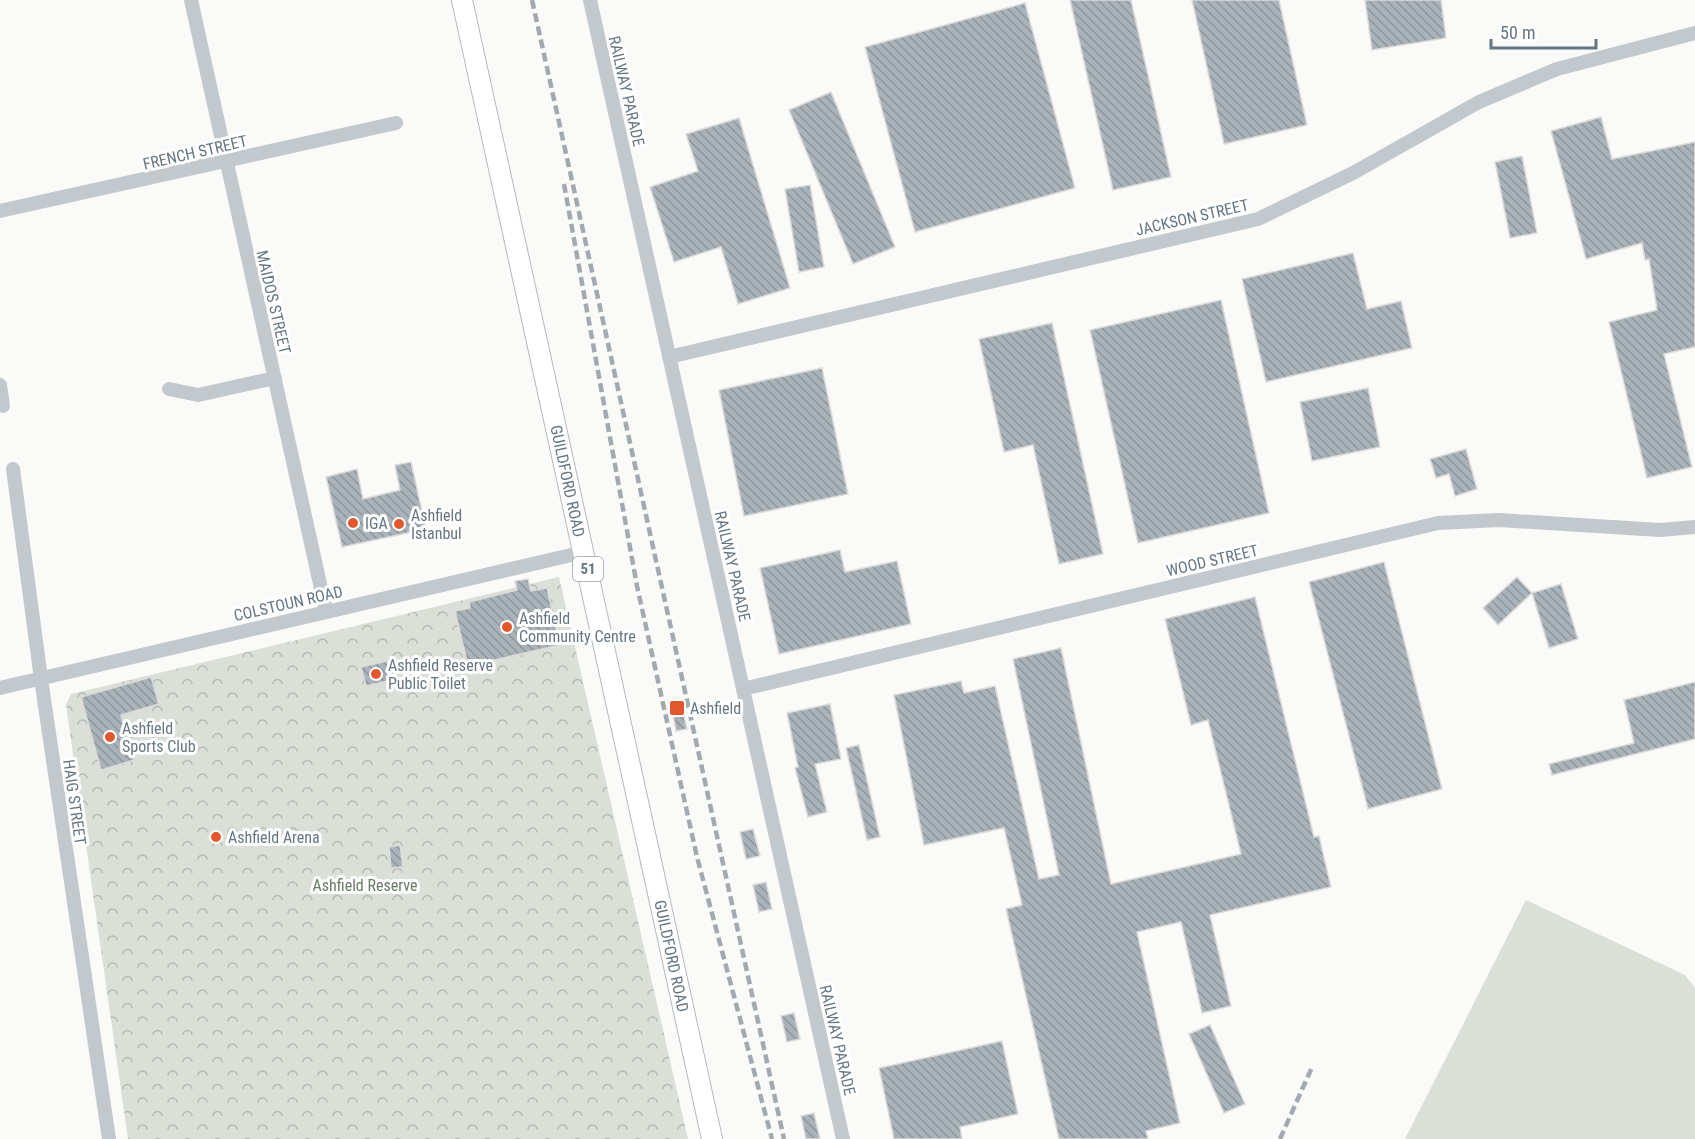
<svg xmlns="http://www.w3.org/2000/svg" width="1695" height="1139" font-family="'Roboto Condensed',sans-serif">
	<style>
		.green { fill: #dadfd7 }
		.forest { fill: url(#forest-crowns) }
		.building { fill: url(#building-back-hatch); stroke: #dcdcda; stroke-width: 1.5 }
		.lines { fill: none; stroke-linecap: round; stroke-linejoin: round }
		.highway-casing { stroke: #b4b9bd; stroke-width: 22 }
		.minor { stroke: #c3c8cc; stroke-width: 14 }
		.highway { stroke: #fff; stroke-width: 20 }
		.rail { stroke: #a2aab0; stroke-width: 4.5; stroke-dasharray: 9 4.5; stroke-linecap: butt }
		.poi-dot { fill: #e4572e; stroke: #fff; stroke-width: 2 }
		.labels { text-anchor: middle; stroke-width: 6; stroke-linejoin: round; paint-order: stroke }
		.shield { fill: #fff; stroke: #939fa8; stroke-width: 1.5 }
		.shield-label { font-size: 15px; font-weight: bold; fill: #657683 }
		.street-label { font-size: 16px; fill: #657683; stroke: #fff }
		.poi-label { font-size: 16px; fill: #657683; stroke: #fff; text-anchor: start }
		.park-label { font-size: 16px; fill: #687a64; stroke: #fff }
	</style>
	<defs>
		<pattern id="forest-crowns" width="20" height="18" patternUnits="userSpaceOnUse" patternTransform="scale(1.5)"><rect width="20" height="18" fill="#dadfd7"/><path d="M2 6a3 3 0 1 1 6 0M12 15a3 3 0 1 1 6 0" fill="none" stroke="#b4b9b4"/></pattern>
		<pattern id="building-back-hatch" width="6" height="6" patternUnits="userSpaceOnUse" patternTransform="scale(1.5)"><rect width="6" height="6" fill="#aab3b9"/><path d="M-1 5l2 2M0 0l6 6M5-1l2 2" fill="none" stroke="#8e969c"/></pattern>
	</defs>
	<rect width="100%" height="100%" fill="#fafaf8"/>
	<path class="green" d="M1526,900L1685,975L1695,988V1139H1405Z"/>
	<path class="forest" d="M559,577L688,1139H128L66,705L71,694Z"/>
	<g class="building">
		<path d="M1070,0H1131L1171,177L1113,190Z"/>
		<path d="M1192,0H1279L1307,125L1224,144Z"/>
		<path d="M1365,0H1441L1446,38L1372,50Z"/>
		<path d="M1025,3L1075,188L915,232L865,47Z"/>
		<path d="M831,92L895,247L853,264L789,110Z"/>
		<path d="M1601,117L1612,159L1695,142V347L1664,354L1692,467L1647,478L1609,322L1657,310L1649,259L1645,260L1642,243L1586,259L1551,131Z"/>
		<path d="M739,118L790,288L738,304L721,247L674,262L650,187L698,171L686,134Z"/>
		<path d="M1522,156L1537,233L1510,238L1495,162Z"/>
		<path d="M810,185L824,267L799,272L785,189Z"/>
		<path d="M1353,253L1367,309L1401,301L1412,348L1266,382L1242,279Z"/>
		<path d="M1221,300L1269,513L1138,543L1090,330Z"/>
		<path d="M1052,323L1103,554L1059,564L1033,445L1004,452L979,339Z"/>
		<path d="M822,368L848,494L744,516L719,390Z"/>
		<path d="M1368,388L1380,447L1312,461L1300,402Z"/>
		<path d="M1466,449L1477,489L1455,496L1449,474L1436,478L1430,459Z"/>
		<path d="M411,462L426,529L342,547L326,477L357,469L363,499L400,490L395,465Z"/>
		<path d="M840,550L845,572L897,561L911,624L779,654L760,568Z"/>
		<path d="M1384,562L1442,789L1368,809L1309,582Z"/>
		<path d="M1517,577L1532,593L1498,625L1483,608Z"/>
		<path d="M528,579L531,591L547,588L560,645L468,666L455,611L470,608L469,602L517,590L515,581Z"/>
		<path d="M1561,584L1578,639L1549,648L1532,593Z"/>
		<path d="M1255,597L1314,837L1319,836L1331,887L1210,915L1231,1006L1202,1013L1181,922L1137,932L1180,1123L1146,1131L1148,1139H1059L1006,909L1022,905L1004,828L924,845L894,695L961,681L964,693L995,686L1039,879L1059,875L1013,659L1061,648L1111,884L1241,854L1208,720L1191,725L1165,619Z"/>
		<path d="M387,661L392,680L366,686L361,667Z"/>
		<path d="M151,677L159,704L121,715L134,760L101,770L81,697Z"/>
		<path d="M1695,682V739L1552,775L1549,764L1634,743L1624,700Z"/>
		<path d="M830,704L841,759L815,764L827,812L808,817L795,768L798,767L787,713Z"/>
		<path d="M682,707L687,729L676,731L672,709Z"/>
		<path d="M859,745L880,837L867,840L846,748Z"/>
		<path d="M753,829L760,856L746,859L740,832Z"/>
		<path d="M400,845L403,867L391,868L389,847Z"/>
		<path d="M766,882L772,909L759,912L753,885Z"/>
		<path d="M794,1013L800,1039L787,1042L781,1016Z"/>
		<path d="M1210,1025L1245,1104L1224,1113L1189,1034Z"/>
		<path d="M1002,1041L1018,1114L960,1127L962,1139H894L879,1068Z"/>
		<path d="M814,1113L820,1139H806L801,1116Z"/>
	</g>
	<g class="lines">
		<g class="highway-casing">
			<path id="highway" d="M462,0L712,1139"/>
		</g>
		<g class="minor">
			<path d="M191,0L326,611"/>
			<path d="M590,0L843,1139"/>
			<path d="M0,211L396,123"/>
			<path d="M669,357L1258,219L1355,172L1479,102L1557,69L1695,33"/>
			<path d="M0,385L3,406"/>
			<path d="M169,389L198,395L275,378"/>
			<path d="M13,469L41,679L109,1139"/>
			<path d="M0,688L584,552"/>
			<path d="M743,689L1438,523L1499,520L1660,530L1695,527"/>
		</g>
		<use href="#highway" class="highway"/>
		<g class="rail">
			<path d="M532,0L784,1139"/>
			<path d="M564,184L637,586L697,857L772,1139"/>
			<path d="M1280,1139L1313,1065"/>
		</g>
	</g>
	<g class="poi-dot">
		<circle cx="353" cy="523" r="6"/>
		<circle cx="399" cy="524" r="6"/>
		<circle cx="507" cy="627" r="6"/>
		<circle cx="376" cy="674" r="6"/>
		<rect x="669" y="700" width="16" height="16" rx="3"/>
		<circle cx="110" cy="737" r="6"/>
		<circle cx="216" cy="837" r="6"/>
	</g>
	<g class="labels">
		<rect class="shield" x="573" y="557" width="30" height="24" rx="4.5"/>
		<g class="shield-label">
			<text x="588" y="574">51</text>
		</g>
		<g class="street-label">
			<text transform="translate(627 91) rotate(77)" y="6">RAILWAY PARADE</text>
			<text transform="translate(195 152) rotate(-13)" y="6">FRENCH STREET</text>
			<text transform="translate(1192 217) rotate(-13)" y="6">JACKSON STREET</text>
			<text transform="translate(274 302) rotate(77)" y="6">MAIDOS STREET</text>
			<text transform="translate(568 481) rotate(78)" y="6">GUILDFORD ROAD</text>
			<text transform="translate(1212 560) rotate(-13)" y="6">WOOD STREET</text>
			<text transform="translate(733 566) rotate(77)" y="6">RAILWAY PARADE</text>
			<text transform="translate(288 603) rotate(-13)" y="6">COLSTOUN ROAD</text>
			<text transform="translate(75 802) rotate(82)" y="6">HAIG STREET</text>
			<text transform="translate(672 956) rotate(78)" y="6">GUILDFORD ROAD</text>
			<text transform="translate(838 1040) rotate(77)" y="6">RAILWAY PARADE</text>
		</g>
		<g class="poi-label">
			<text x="411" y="521">Ashfield<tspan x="411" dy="18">Istanbul</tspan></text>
			<text x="365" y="529">IGA</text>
			<text x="519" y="624">Ashfield<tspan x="519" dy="18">Community Centre</tspan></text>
			<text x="388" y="671">Ashfield Reserve<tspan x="388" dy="18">Public Toilet</tspan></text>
			<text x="690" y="714">Ashfield</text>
			<text x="122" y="734">Ashfield<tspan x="122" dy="18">Sports Club</tspan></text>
			<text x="228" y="843">Ashfield Arena</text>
		</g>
		<g class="park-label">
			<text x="365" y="891">Ashfield Reserve</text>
		</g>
	</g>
	<path d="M1491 39v9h105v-9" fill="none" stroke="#657683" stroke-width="3"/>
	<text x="1500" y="39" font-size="18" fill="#657683" stroke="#ffffff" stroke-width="4.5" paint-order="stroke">50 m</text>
</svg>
